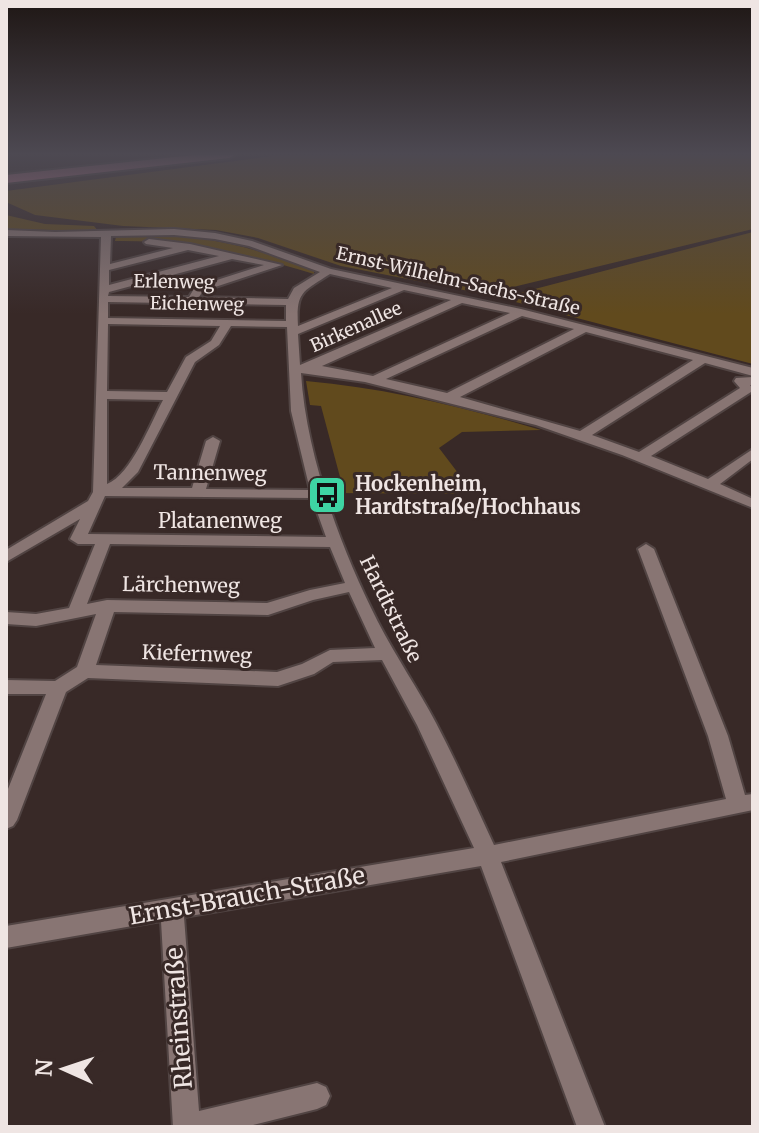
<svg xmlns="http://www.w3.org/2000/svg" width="759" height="1133" font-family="Merriweather,serif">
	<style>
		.green { fill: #614a1d }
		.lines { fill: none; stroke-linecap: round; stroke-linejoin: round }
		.minor-casing { stroke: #514443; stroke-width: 4 }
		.highway-casing { stroke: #514443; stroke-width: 4 }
		.minor { fill: #887573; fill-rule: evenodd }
		.highway { fill: #c47a93; fill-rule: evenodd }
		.labels { text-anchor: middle; stroke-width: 6; stroke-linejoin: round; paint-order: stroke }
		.far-street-label { font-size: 18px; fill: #efe5e3; stroke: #382927 }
		.street-label { font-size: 20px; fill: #efe5e3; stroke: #382927 }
		.poi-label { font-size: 20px; font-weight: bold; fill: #efe5e3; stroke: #382927; text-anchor: start }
		.near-street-label { font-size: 24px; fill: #efe5e3; stroke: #382927 }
	</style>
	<rect width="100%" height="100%" fill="#382927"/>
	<g class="green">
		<path d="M280,155H753V229L484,294L341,266L258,238L216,230L123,226L35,215L6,202V191Z"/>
		<path d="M6,215L45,224L94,226L98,231L6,229Z"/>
		<path d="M753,232V364L500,298Z"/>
		<path d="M146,235C214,236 251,247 314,270V274C249,254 184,240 115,241L116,237Z"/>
		<path d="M306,381C386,388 463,407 541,430L462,432L439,448L474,494L333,493L327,480L340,477L321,406L310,405Z"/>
	</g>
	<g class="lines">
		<g class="minor-casing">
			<path id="minor" d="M174,229L215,233L252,241L331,269L521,309L753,368V376L705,363L592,435L639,452L740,388L734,381L736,378L753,377V385H750L753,389L751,392L651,456L708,479L753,449V459L720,484L753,499V508L622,455L536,425L365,382L301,373C306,455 341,549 378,622C396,657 418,689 436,723C457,763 475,804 494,845L726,799L708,736L638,549L646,544L654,549L728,736L745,795L753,794V810L501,862L605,1127H577L481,866L184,917L199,1111L317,1083L326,1087L330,1096L326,1105L317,1109L245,1127H173L161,921L6,948V926L474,848L417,725L382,660L333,662L314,674L278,686L88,678L66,692L17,820L13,826L6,829V794L46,694H6V680L55,681L77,667L96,614L36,626L6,624V612L36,614L69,608L95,544H78L70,539L80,519L6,562V550L88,501L93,492L101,237L6,236V230L55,232ZM174,235L215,239L249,246L320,272L294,288L288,299L199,297L203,291L282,265L190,244L149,239L144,242L146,244L173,248L110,264L111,236ZM188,250L219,256L109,285V270ZM232,259L264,265L195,287L189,297L108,296L109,292ZM330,274L392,288L298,326C296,292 302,292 330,274ZM404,290L451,300L300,365L298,334ZM108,302L286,305V321L108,318ZM462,303L510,313L373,376L322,366ZM522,316L574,329L447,393L386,379ZM108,324L220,326L211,341L186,357L167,392L107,391ZM231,326L287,327L291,411L310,490L206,489L220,441L213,437L206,441L192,488H122L138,472L195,362L219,345ZM586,332L693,360L580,431L460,397ZM107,399L163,400C151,422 131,475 107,484ZM105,496L312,498L326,537L88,534ZM110,544L330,547L345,583L310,590L267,603L107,600L87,604ZM349,592L375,648L330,650L302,664L277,672L96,665L114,612L268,615L313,600Z"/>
		</g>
		<g class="highway-casing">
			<path id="highway" d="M194,155H235L229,158L6,183V175Z"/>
		</g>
		<use href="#minor" class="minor"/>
		<use href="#highway" class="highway"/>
	</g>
	<linearGradient id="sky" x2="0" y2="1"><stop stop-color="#1f1715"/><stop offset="0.49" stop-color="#4d4952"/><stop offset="1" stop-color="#4d4952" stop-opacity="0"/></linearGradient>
	<rect width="759" height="314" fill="url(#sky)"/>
	<defs>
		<g id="bus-square" transform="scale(2)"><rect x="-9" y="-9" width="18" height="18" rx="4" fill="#3ed4a3" stroke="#382927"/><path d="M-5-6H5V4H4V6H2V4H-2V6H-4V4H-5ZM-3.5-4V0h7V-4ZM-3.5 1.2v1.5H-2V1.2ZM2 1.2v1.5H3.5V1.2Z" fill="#111"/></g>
	</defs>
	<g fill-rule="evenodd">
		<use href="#bus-square" x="327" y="495"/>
	</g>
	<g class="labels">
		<g class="far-street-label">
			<text transform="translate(458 281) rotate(13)" y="6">Ernst-Wilhelm-Sachs-Straße</text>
			<text transform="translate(174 282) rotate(1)" y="6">Erlenweg</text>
			<text transform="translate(197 304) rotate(1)" y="6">Eichenweg</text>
			<text transform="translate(356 327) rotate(-24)" y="6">Birkenallee</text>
		</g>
		<g class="street-label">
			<text transform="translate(210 473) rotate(1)" y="7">Tannenweg</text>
			<text x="220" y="528">Platanenweg</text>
			<text transform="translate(181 585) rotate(1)" y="7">Lärchenweg</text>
			<text transform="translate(391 609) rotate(64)" y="7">Hardtstraße</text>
			<text transform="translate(197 654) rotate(2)" y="7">Kiefernweg</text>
		</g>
		<g class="poi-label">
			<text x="355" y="491">Hockenheim,<tspan x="355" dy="23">Hardtstraße/Hochhaus</tspan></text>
		</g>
		<g class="near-street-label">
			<text transform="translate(247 896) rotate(-10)" y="8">Ernst-Brauch-Straße</text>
			<text transform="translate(179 1018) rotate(-94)" y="8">Rheinstraße</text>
		</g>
	</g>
	<rect width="759" height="1133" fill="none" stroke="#efe5e3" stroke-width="16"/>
	<g transform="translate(64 1069) rotate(273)" stroke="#382927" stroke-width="6" paint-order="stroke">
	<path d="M0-6L14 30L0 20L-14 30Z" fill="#efe5e3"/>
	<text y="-12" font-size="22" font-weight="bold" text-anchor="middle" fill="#efe5e3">N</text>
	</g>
</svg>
